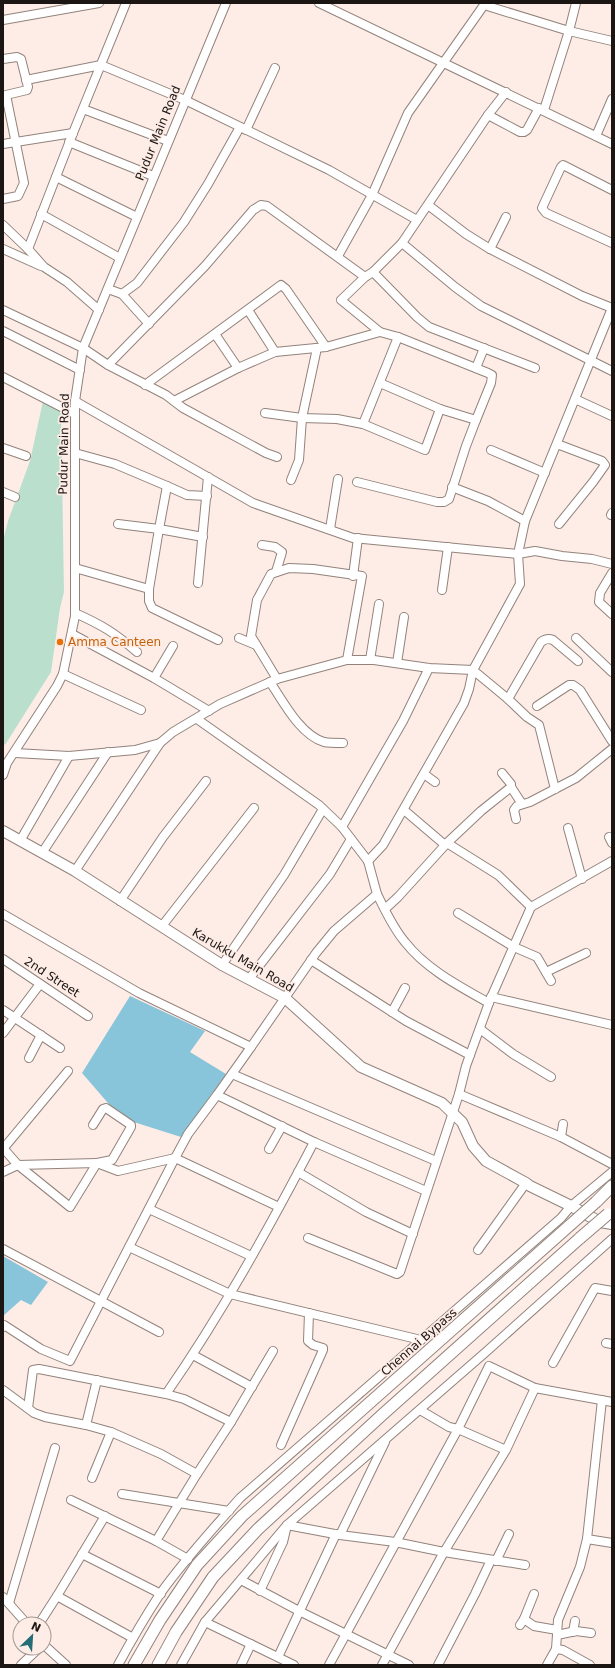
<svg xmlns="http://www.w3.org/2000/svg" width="615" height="1668" font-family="'DejaVu Sans',sans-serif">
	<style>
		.green { fill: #bbdfcd }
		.water { fill: #89c5da }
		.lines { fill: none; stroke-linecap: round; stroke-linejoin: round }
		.minor-casing { stroke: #92837c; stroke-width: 10 }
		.major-casing { stroke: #92837c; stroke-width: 12 }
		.highway-casing { stroke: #92837c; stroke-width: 13 }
		.minor { stroke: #fff; stroke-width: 8 }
		.major { stroke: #fff; stroke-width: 10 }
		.highway { stroke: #fff; stroke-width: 11 }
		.highway-bridge-casing { stroke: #92837c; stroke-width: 13; stroke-linecap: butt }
		.highway-bridge { stroke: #fff; stroke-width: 11 }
		.food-dot { fill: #e8710a; stroke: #feede6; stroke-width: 1.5 }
		.labels { text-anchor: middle; stroke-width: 3.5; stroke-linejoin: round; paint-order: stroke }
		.street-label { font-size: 12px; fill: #1b1513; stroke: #feede6 }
		.food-label { font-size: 12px; fill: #c56008; stroke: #feede6; text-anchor: start }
	</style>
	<rect width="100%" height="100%" fill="#feede6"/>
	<path class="green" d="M43,401L61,410L64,592L60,608L51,672L5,745L3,742V541L8,521L30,461Z"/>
	<g class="water">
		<path d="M130,996L205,1031L190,1052L226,1074L181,1137L121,1118L82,1073Z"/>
		<path d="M3,1256L48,1282L31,1305L21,1300L3,1316Z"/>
	</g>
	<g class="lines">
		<g class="minor-casing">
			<g id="minor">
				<path d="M319,3L612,144"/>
				<path d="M3,20L99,3"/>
				<path d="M3,59L17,57L21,59L28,87L27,90L6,95L24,183L18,196L3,199"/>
				<path d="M26,80L101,65L185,100L329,170L417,220"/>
				<path d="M83,109L168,141"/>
				<path d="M544,110L569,31L576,3"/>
				<path d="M488,115L520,132H524L527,130L539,108"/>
				<path d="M246,130L275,68"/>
				<path d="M596,136L612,99"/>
				<path d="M69,142L153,176"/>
				<path d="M3,144L73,133"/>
				<path d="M56,177L137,217"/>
				<path d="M612,190L563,165L561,167L542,208L546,213L612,243"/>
				<path d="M428,205L466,234L490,249L582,296L612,308"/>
				<path d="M41,214L120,258"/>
				<path d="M3,225L28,249L73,133L126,3"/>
				<path d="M402,243L455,287L481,306L612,371"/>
				<path d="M3,249L41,266"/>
				<path d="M28,249L44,267L67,282L99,310"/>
				<path d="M490,249L506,217"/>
				<path d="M338,256L372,195L408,113L484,5L569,31L612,41"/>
				<path d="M373,272L417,317L429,327L535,368"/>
				<path d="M108,289L122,294L137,283L184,222L208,184L240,127"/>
				<path d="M122,294L149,324"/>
				<path d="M3,310L83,348L108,365L166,395L183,408L266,453L277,457"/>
				<path d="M248,310L275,352"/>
				<path d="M3,331L80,370"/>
				<path d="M215,334L238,368"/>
				<path d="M108,365L205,266L253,210L261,205L267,206L365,277"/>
				<path d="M476,368L484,348"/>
				<path d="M3,377L75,414"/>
				<path d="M380,383L440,409L476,420L491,383L492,375L488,373L398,337"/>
				<path d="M145,385L281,285L286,289L326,347"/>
				<path d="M575,399L612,416"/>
				<path d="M75,401L253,503L353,538L518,554L525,521L612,308"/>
				<path d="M174,401L238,368L275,352L326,347L380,332L341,300L365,277L373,272L402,243L488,115L506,92"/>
				<path d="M265,413L302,418L337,419L363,424L425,450L440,409"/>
				<path d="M363,424L398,337L380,332"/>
				<path d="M557,444L602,461L605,465L593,482L559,524"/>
				<path d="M3,448L26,456"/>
				<path d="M491,450L545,473"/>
				<path d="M75,453L115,464L167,486L159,529L203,537"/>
				<path d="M291,480L299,460L302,418L317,348"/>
				<path d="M357,482L437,502H444L449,499L466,446L476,420"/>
				<path d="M167,486L187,495L207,496"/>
				<path d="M452,487L488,501L525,521"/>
				<path d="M3,492L15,497"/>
				<path d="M611,515L612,513"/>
				<path d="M118,524L159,529L149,589"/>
				<path d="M330,529L338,479"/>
				<path d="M262,545L275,547L282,552L276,572"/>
				<path d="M75,568L149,589V601L152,608L218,640"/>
				<path d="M612,573L600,593L599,602L612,614"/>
				<path d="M353,576L358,538"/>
				<path d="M198,583L208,477"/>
				<path d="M442,590L448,547"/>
				<path d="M75,613C102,625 115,633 137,652"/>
				<path d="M72,634L154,678L173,646"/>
				<path d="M239,638L256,645"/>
				<path d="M576,638L612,672"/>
				<path d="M370,660L379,604"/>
				<path d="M397,663L404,617"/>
				<path d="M63,674L141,710"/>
				<path d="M154,678L209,711"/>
				<path d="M277,679L251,636L257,600L271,574L289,568L313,569L362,576L347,660"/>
				<path d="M270,682C283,701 300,735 324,742C329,743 337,743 343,743"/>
				<path d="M508,699L541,642C545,639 548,638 553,640L578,661"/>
				<path d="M537,706L569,685H573L580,690L612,741"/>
				<path d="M15,753L69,756L135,750L160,743L173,732L220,704L277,679L347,660H374L429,668L473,670L520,584L518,554L535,551L562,556L592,559L612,564"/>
				<path d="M502,773L511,784V787L522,804"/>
				<path d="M424,774L435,782"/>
				<path d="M3,775L7,763L57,686L63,674L75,616V401L83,348L226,3"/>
				<path d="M404,810L445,845"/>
				<path d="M516,819L514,810L517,806L530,802L576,778L612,749"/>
				<path d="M342,827L403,721L429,668"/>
				<path d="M568,828L582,879"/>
				<path d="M609,837L612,843"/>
				<path d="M20,841L69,756"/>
				<path d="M447,843L481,811L511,787"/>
				<path d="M42,853L108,752"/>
				<path d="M368,861L383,845L464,703L469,689L473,670L508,699L527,717L539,725L555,789"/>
				<path d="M75,871L160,743"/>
				<path d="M377,894C385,910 393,928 405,942C426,969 459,986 489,1003"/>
				<path d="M120,901L163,837L206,781"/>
				<path d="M385,909L398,897L447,843L498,875L531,907"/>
				<path d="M458,913L514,947L537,957L551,981"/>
				<path d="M3,914L139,993L251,1047L316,953L334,931L377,894L368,861L342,827L319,805L197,719"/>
				<path d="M162,926L254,808"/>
				<path d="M3,959L88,1016"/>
				<path d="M311,960L406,1021L470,1055"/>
				<path d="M222,965L284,875L323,809"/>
				<path d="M546,972L586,953"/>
				<path d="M249,979L330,874L351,839"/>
				<path d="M491,997L612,1025"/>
				<path d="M3,1010L60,1048"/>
				<path d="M392,1012L405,988"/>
				<path d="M480,1029L513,1054L551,1077"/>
				<path d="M3,1033L40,984"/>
				<path d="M29,1058L41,1035"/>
				<path d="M232,1074L436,1161"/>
				<path d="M459,1094L561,1137L612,1164"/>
				<path d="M217,1095L251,1047"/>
				<path d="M561,1137L563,1124"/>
				<path d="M3,1148L18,1165L70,1207L97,1163L112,1160L131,1127V1125L106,1108L103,1109L93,1125"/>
				<path d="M3,1149L68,1071"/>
				<path d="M269,1149L282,1126"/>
				<path d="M175,1158L279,1207"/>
				<path d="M3,1172L18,1165L97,1163L118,1171L175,1158"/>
				<path d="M298,1172L366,1212L413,1234"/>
				<path d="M149,1209L251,1256"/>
				<path d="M308,1238L397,1274L400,1272L459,1094L466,1066L490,1000L531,907L612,861"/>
				<path d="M129,1247L230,1294L421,1340"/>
				<path d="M3,1249L159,1332"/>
				<path d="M478,1250L526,1183"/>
				<path d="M3,1327L4,1325L41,1349L70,1361L175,1158L188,1134L217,1095L314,1142L426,1191"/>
				<path d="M606,1343L612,1344"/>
				<path d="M193,1355L252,1387"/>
				<path d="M553,1363L595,1288L612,1291"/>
				<path d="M535,1388L612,1402"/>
				<path d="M3,1390L34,1413L45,1417L86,1425L111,1432L161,1454L197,1474L231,1422L273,1351"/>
				<path d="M166,1394C222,1313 269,1228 314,1142"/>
				<path d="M602,1400L587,1539L612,1543"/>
				<path d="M28,1408L33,1370L39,1369L166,1394L184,1399L231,1422"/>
				<path d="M86,1425L97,1380"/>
				<path d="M281,1445L323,1350V1348L313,1345L308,1341L309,1313"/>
				<path d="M92,1478L111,1432"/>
				<path d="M122,1494L229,1511"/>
				<path d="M71,1500L156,1541"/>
				<path d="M340,1535L385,1442"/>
				<path d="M82,1554L161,1594"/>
				<path d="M188,1559L156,1541L197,1474"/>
				<path d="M496,1561L509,1534"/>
				<path d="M241,1580L299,1611L409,1665"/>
				<path d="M260,1591L283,1542L287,1525L340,1535L395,1542L444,1552L525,1565"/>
				<path d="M57,1596L133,1638"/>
				<path d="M3,1597L27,1624"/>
				<path d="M9,1603L55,1448"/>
				<path d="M524,1619L534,1594"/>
				<path d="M205,1622L294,1665"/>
				<path d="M39,1624L57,1596L105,1516"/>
				<path d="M520,1625L524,1619L534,1626L557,1630"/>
				<path d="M573,1632L575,1621"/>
				<path d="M557,1635L576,1631L591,1633"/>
				<path d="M44,1645L66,1665"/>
				<path d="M556,1649L563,1650L590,1665"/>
				<path d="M278,1657L336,1534"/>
				<path d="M21,1665L39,1648"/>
				<path d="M118,1665C131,1641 145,1617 160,1594C184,1560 213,1529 240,1498L561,1218L571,1206L612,1172"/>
				<path d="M181,1665L205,1622L287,1525L487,1351L612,1239"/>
				<path d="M241,1665L251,1644"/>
				<path d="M329,1665L458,1429L449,1427L420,1410"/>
				<path d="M382,1665L444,1552L506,1450L535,1388L489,1366L458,1429L506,1450"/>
				<path d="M438,1665L475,1594L491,1560"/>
				<path d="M547,1665L556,1649L558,1620L580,1567L587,1539"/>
			</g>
		</g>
		<g class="major-casing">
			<path id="major" d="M3,831L75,871L222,965L285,998L361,1067L442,1103L462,1122L473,1146L486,1161L526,1183L530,1186L571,1206L600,1222L612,1224"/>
		</g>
		<g class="highway-casing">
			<g id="highway">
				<path d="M596,1202L612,1186"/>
				<path d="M134,1665L160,1620L197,1565L242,1516L569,1226"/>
				<path d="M158,1665L176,1632L213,1577L258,1529L382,1415L580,1238"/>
			</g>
		</g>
		<use href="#minor" class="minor"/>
		<use href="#major" class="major"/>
		<use href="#highway" class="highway"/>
		<g class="highway-bridge-casing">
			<g id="highway-bridge">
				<path d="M569,1226L596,1202"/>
				<path d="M580,1238L608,1214"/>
			</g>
		</g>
		<use href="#highway-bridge" class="highway-bridge"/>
	</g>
	<circle class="food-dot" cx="60" cy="642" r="4"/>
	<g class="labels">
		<g class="street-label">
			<text transform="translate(158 133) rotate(-68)" y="4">Pudur Main Road</text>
			<text transform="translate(64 444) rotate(-89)" y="4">Pudur Main Road</text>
			<text transform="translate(243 960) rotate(30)" y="4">Karukku Main Road</text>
			<text transform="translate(52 977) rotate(33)" y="4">2nd Street</text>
			<text transform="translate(419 1342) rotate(-41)" y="4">Chennai Bypass</text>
		</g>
		<g class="food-label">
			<text x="68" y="646">Amma Canteen</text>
		</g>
	</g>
	<rect width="615" height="1668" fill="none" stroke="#1b1513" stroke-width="8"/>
	<g transform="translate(32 1636) rotate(25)"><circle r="19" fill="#feede6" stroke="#a39792"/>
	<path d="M0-3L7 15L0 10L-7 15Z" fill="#246d78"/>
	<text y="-6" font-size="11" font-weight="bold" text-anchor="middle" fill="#1b1513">N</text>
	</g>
</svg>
